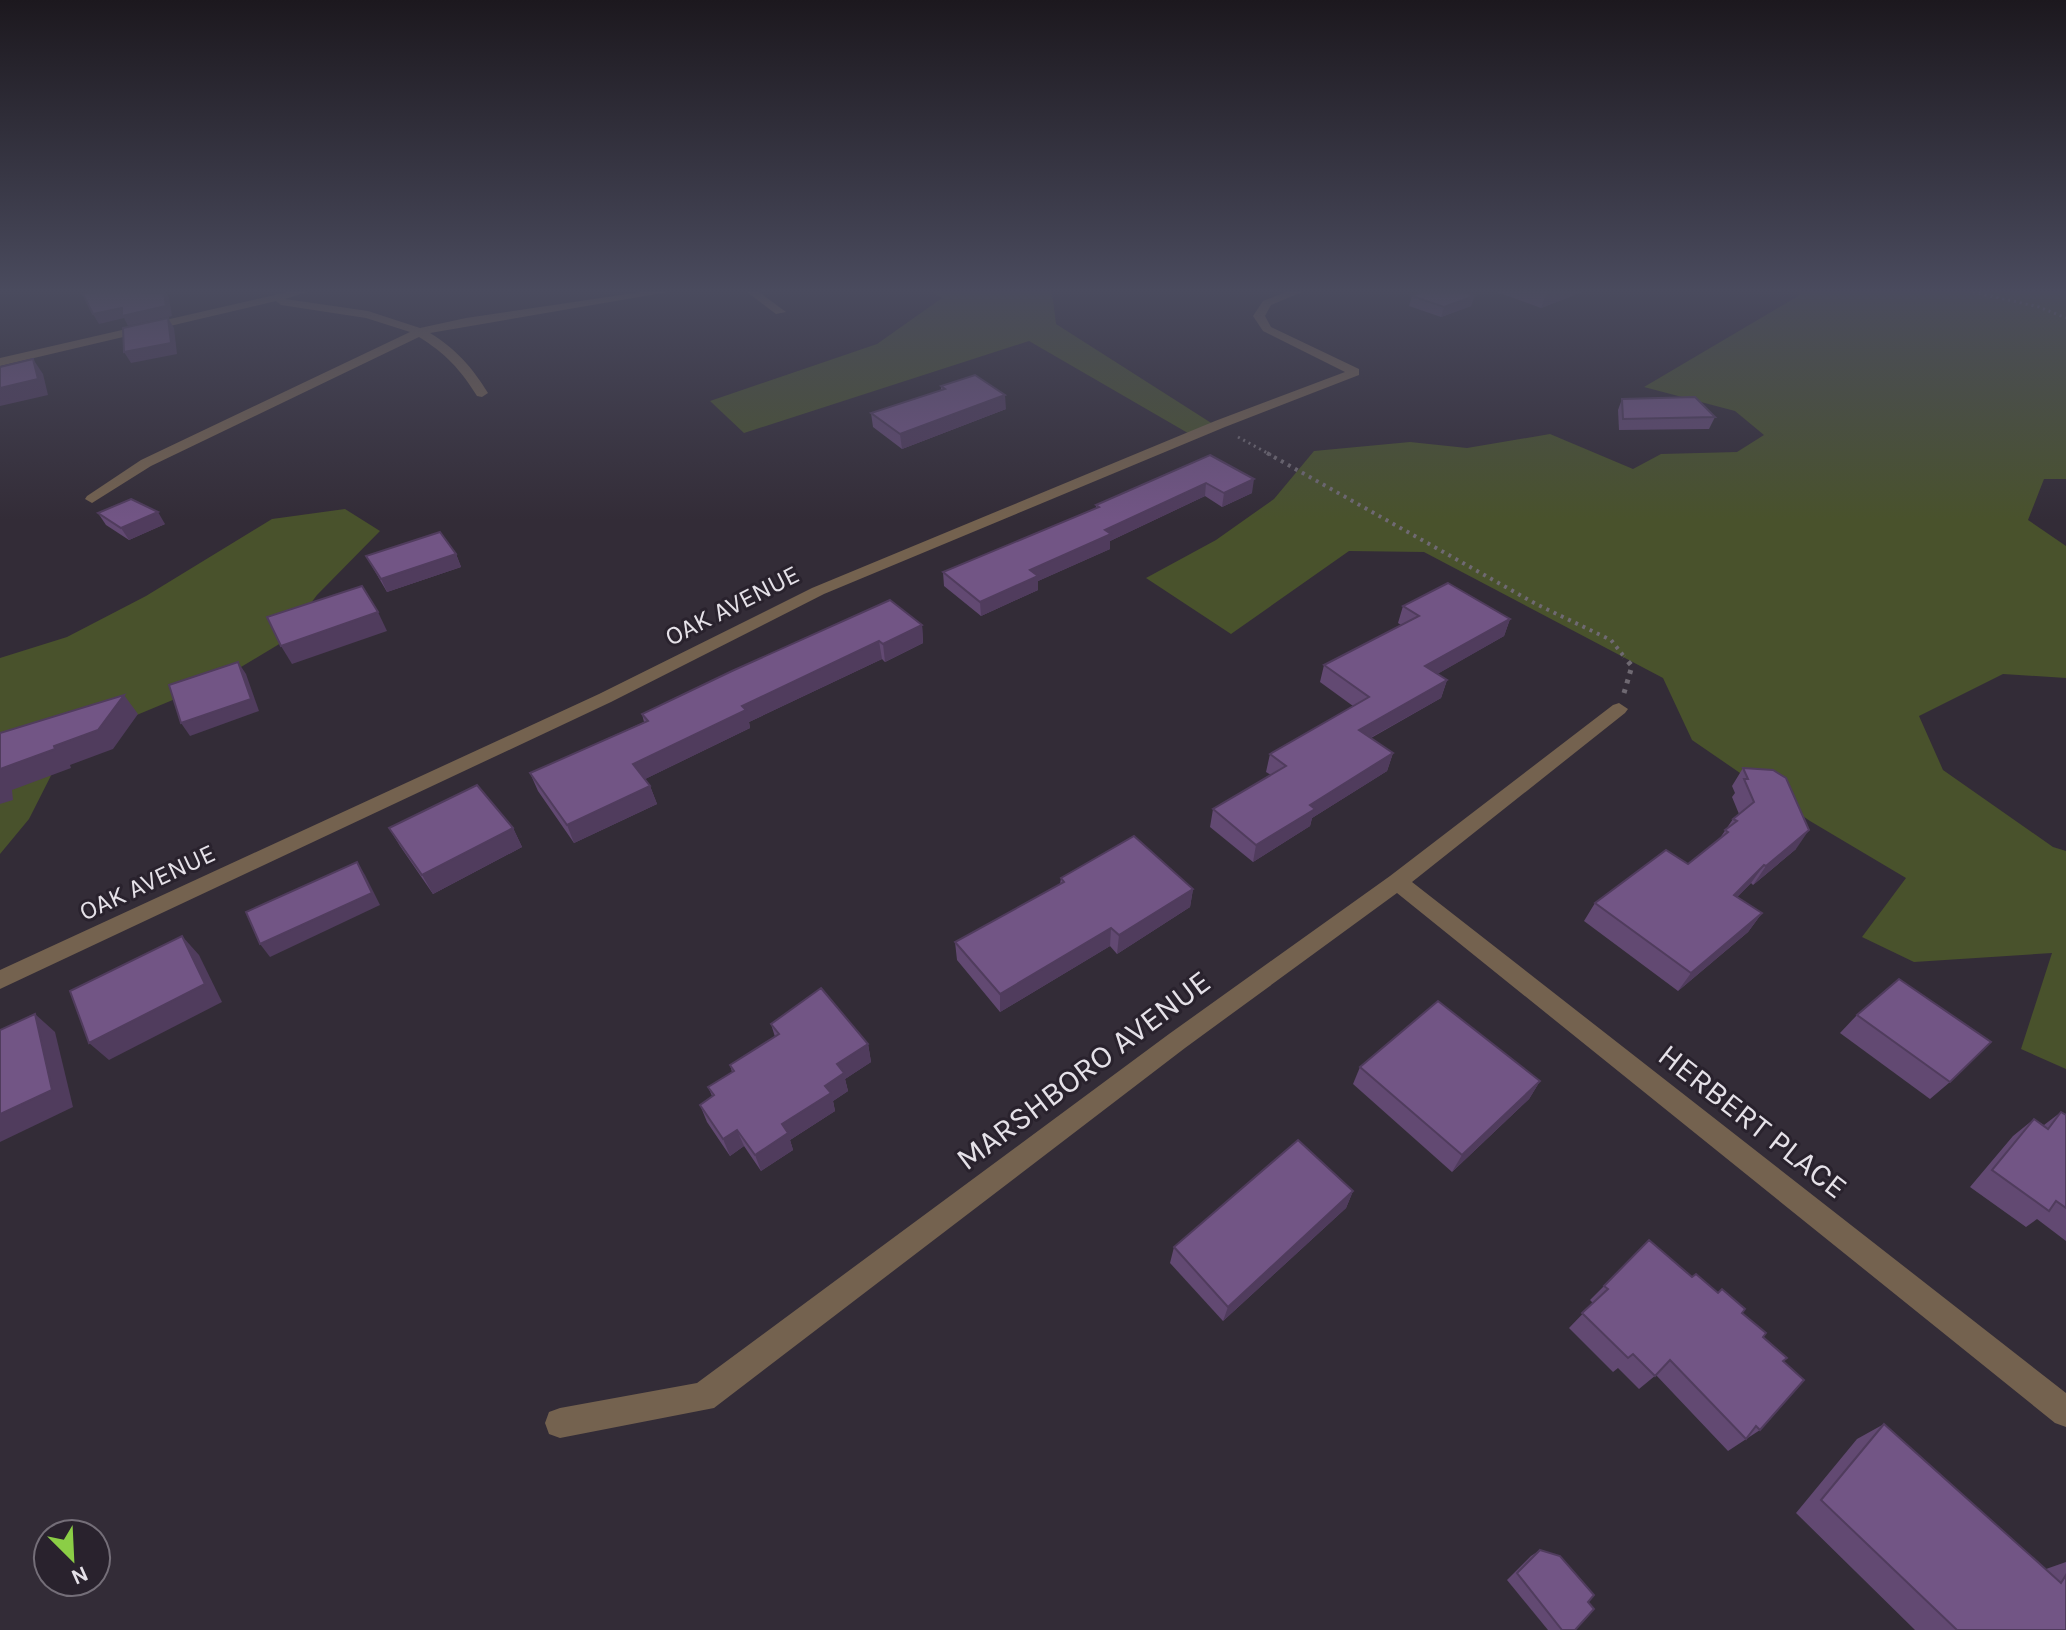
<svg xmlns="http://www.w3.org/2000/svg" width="2066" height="1630" font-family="Karla,sans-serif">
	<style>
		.green { fill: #49522c }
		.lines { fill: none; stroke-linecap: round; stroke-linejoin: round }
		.path-far2 { stroke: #6f6972; stroke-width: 3; stroke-dasharray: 2 4; stroke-linecap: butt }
		.path-far1 { stroke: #6f6972; stroke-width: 4; stroke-dasharray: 3 5; stroke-linecap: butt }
		.path { stroke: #6f6972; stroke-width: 5; stroke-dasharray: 4 6; stroke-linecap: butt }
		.minor { fill: #74624f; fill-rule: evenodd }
		.wall { fill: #624972 }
		.shaded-wall { fill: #503c5d }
		.building { fill: #725585; stroke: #503c5d; stroke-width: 2 }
		.labels { text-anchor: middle; stroke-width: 6; stroke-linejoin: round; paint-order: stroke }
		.street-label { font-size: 26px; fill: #e5e1e8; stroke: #29222d }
		.near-street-label { font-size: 32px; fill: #e5e1e8; stroke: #29222d }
	</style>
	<rect width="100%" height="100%" fill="#332c37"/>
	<g class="green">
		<path d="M933,292H1052L1056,324L1216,426L1193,436L1029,341L744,433L710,401L877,344L942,298Z"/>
		<path d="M1799,292H2066V479H2044L2028,520L2066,546V678L2003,674L1919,716L1943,770L2053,847L2066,851V1069L2021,1049L2052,953L1914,962L1862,937L1906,878L1810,821L1692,740L1663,678L1424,552L1349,551L1231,634L1146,578L1216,540L1274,499L1314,451L1410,442L1467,448L1550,434L1633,469L1661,454L1737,452L1764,435L1735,411L1644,387L1800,295Z"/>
		<path d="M345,509L380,531L317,595L281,643L216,682L67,744L29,819L0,854V658L67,637L146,596L272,519Z"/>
	</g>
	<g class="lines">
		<g class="path-far2">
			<path d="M1973,292L2039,307L2066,318"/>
			<path d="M1238,437L1271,455"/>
		</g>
		<path class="path-far1" d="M1267,453L1536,604L1611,640L1626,659"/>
		<path class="path" d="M1624,693L1632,666L1624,657"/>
		<g class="minor">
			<path d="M288,292H307L285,299L368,311L420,328L466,318L641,292H668L430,333C456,349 472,367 488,393L482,397L477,396C461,370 445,353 419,337L151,466L92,503L85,499L87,496L141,460L410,332L366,318L281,305L276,301L0,366V358Z"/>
			<path d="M747,292H759L786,312L776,314Z"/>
			<path d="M1286,292H1302L1271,305L1265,316L1271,327L1359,369V375L1225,427L824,594L611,702L0,989V970L599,694L812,588L1215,421L1345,372L1263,331L1253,316L1263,301Z"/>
			<path d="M1619,703L1628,709L1625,713L1412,882L2066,1393V1427L2055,1423L1397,893L1185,1048L714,1408L560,1438L549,1434L545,1423L549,1412L560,1408L697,1383L1169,1034L1390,876L1613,705Z"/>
		</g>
	</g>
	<g class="wall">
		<path d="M1497,292H1582L1541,308Z"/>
		<path d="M1412,296H1474L1471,306L1441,317L1409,306Z"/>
		<path d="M941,386L1006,409L902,449L873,427L871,413L941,390Z"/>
		<path d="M1622,399L1715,417L1709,429L1619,430L1618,410Z"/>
		<path d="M1210,455L1252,493L1222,507L1205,496L1110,541V549L1038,581V590L981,616L944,586L943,572L1096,508V505Z"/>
		<path d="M98,513L165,524L129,540L106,525Z"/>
		<path d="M456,554L461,567L387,592L366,556Z"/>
		<path d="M1403,606L1510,619L1504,636L1437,674L1447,680L1441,698L1371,738L1393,753L1387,771L1312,818L1310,826L1253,862L1210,827L1213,809L1271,775L1266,772L1270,754L1353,706L1320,682L1324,665L1401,625L1398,623Z"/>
		<path d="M922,625L923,643L885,662L882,659L749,722L750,728L645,779L650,786L657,804L574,843L538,791L530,773L644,722L642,714Z"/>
		<path d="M1743,768L1796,849L1753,885L1751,883L1737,897L1762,913L1748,932L1678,991L1584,921L1595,903L1688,864L1720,838L1733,819L1739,814L1732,797L1735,793L1732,786Z"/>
		<path d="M389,828H513L522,847L433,894L400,846Z"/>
		<path d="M1061,878L1193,889L1190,907L1117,954L1110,946L1000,1012L957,960L955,942L1060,884Z"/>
		<path d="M1857,1015L1950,1082L1930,1099L1840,1033Z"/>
		<path d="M771,1024L868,1044L871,1062L845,1079L848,1091L833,1101L835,1111L790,1140L793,1150L761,1171L744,1146L730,1156L707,1122L700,1105L712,1096L708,1087L732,1072L730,1065L775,1037Z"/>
		<path d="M1360,1067L1540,1081L1529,1099L1452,1172L1353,1084Z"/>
		<path d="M2061,1112L2066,1115V1241L2037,1219L2026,1227L1970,1187L2013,1136L2034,1119L2044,1125Z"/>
		<path d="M1353,1191L1346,1208L1223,1321L1170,1263L1174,1247Z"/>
		<path d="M1692,1277L1742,1313L1783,1361L1760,1430L1728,1451L1656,1375L1639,1389L1618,1368L1613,1372L1569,1328L1593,1303L1590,1300L1604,1286Z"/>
		<path d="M1884,1424L2046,1569L2066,1562V1630H1915L1796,1513L1857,1439Z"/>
		<path d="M1540,1550L1575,1630H1548L1507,1580L1531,1556Z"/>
	</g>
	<g class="shaded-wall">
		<path d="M166,292L169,298L172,316L128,326L124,318L99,324L93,314Z"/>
		<path d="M1550,292H1582L1541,308L1546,293Z"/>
		<path d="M1474,296L1471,306L1441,317L1444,307Z"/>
		<path d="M168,318L174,328L177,354L131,363L124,352Z"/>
		<path d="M33,359L43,374L48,395L0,406V388Z"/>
		<path d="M1005,395L1006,409L902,449L900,434Z"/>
		<path d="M1254,479L1252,493L1222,507L1224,493Z"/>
		<path d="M1206,483L1205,496L1110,541V549L1038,581V590L981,616L980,602L1030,570L1105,530Z"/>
		<path d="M158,512L165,524L129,540L121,528Z"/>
		<path d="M456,554L461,567L387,592L381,579Z"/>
		<path d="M378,612L387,631L292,664L281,646Z"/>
		<path d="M1510,619L1504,636L1420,684L1425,666Z"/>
		<path d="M922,625L923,643L885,662L883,644Z"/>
		<path d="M879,641L882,659L749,722L750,728L639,782L633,764L742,706Z"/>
		<path d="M238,662L246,674L259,711L190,736L181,723Z"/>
		<path d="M1447,680L1441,698L1354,747L1359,730Z"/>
		<path d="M124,695L138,714L113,749L70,765L71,768L12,790L13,800L0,804V769L54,746Z"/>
		<path d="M1393,753L1387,771L1312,818L1310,826L1253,862L1256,845L1310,805Z"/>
		<path d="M650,786L657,804L574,843L567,825Z"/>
		<path d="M513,828L522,847L433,894L422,875Z"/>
		<path d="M1809,830L1796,849L1753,885L1766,866Z"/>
		<path d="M357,862L365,875L380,905L270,957L260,944Z"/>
		<path d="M1764,865L1751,883L1721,914L1734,895Z"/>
		<path d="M1193,889L1190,907L1117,954L1119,935Z"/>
		<path d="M1762,913L1748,932L1678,991L1691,973Z"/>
		<path d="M1111,928L1110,946L1000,1012V994Z"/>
		<path d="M182,936L199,955L222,1002L109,1060L89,1043Z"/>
		<path d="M35,1014L55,1032L73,1107L0,1142V1114Z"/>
		<path d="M868,1044L871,1062L845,1079L848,1091L833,1101L835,1111L790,1140L793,1150L761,1171L755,1155L782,1124L825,1086L837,1064Z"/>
		<path d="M1540,1081L1529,1099L1452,1172L1462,1155Z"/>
		<path d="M737,1130L744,1146L730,1156L723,1139Z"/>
		<path d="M1353,1191L1346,1208L1223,1321L1228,1307Z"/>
	</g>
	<g class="building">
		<path d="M95,292H144V293L164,292L166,306L122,316V308L93,314L83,294Z"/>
		<path d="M1422,292H1464L1474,296L1444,307L1412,296Z"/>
		<path d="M168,318L171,343L124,352L123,328Z"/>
		<path d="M33,359L38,379L0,388V367Z"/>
		<path d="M975,375L1005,395L900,434L871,413L945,389L941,386Z"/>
		<path d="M1695,397L1715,417L1623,419L1622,399Z"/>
		<path d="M1210,455L1254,479L1224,493L1206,483L1105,530L1111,534L1030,570L1038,576L980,602L943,572L1099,507L1096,505Z"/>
		<path d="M131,499L158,512L121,528L98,513Z"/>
		<path d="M440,532L456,554L381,579L366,556Z"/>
		<path d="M1448,583L1510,619L1425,666L1447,680L1359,730L1393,753L1310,805L1315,809L1256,845L1213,809L1286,766L1270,754L1369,697L1324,665L1419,616L1403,606Z"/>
		<path d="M362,586L378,612L281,646L267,617Z"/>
		<path d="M890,600L922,625L883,644L879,641L742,706L746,710L633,764L650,786L567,825L530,773L648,721L642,714L732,671Z"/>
		<path d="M238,662L251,699L181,723L169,685Z"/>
		<path d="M124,695L98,730L54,746L55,749L0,769V733Z"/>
		<path d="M1743,768L1773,770L1786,778L1809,830L1766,866L1764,865L1734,895L1762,913L1691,973L1595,903L1666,850L1688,864L1728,832L1725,830L1737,821L1733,819L1754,802L1744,779H1748Z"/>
		<path d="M477,785L513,828L422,875L389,828Z"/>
		<path d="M1134,836L1193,889L1119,935L1111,928L1000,994L955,942L1064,882L1061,878Z"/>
		<path d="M357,862L372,893L260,944L246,912Z"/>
		<path d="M182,936L205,984L89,1043L70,991Z"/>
		<path d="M1899,979L1991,1042L1950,1082L1857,1015Z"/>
		<path d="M821,988L868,1044L837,1064L844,1073L825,1086L831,1093L782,1124L788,1133L755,1155L737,1130L723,1139L700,1105L714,1095L708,1087L734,1071L730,1065L779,1034L771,1024Z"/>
		<path d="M1438,1001L1540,1081L1462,1155L1360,1067Z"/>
		<path d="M35,1014L52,1090L0,1114V1030Z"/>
		<path d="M2061,1112L2066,1115V1208L2056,1201L2049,1211L1992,1170L2034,1119L2048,1129Z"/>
		<path d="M1298,1140L1353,1191L1228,1307L1174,1247Z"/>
		<path d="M1649,1240L1692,1277L1696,1274L1718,1293L1722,1289L1745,1309L1742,1313L1766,1333L1763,1337L1787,1358L1783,1361L1804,1380L1760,1430L1756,1426L1746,1439L1670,1360L1655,1376L1633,1354L1628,1358L1582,1313L1608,1289L1604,1286Z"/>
		<path d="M1884,1424L2061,1583L2066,1575V1630H1957L1821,1500Z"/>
		<path d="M1540,1550L1560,1556L1594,1595L1588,1602L1594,1609L1575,1630H1562L1517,1573Z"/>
	</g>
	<linearGradient id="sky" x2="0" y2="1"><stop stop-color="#1c181e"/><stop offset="0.56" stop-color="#4a4b5e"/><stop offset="1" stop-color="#4a4b5e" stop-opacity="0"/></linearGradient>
	<rect width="2066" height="520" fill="url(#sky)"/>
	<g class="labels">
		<g class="street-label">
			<text transform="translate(732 605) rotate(-27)" y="9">OAK AVENUE</text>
			<text transform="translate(147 882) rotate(-25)" y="9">OAK AVENUE</text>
		</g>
		<g class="near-street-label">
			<text transform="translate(1083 1070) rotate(-37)" y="11">MARSHBORO AVENUE</text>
			<text transform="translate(1753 1121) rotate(38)" y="11">HERBERT PLACE</text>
		</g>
	</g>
	<g transform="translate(72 1558) rotate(156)"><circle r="38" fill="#29222d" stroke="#746e78" stroke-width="2"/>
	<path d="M0-6L14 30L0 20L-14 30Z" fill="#8bce46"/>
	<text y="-12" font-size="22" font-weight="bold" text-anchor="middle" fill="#e5e1e8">N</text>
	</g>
</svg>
